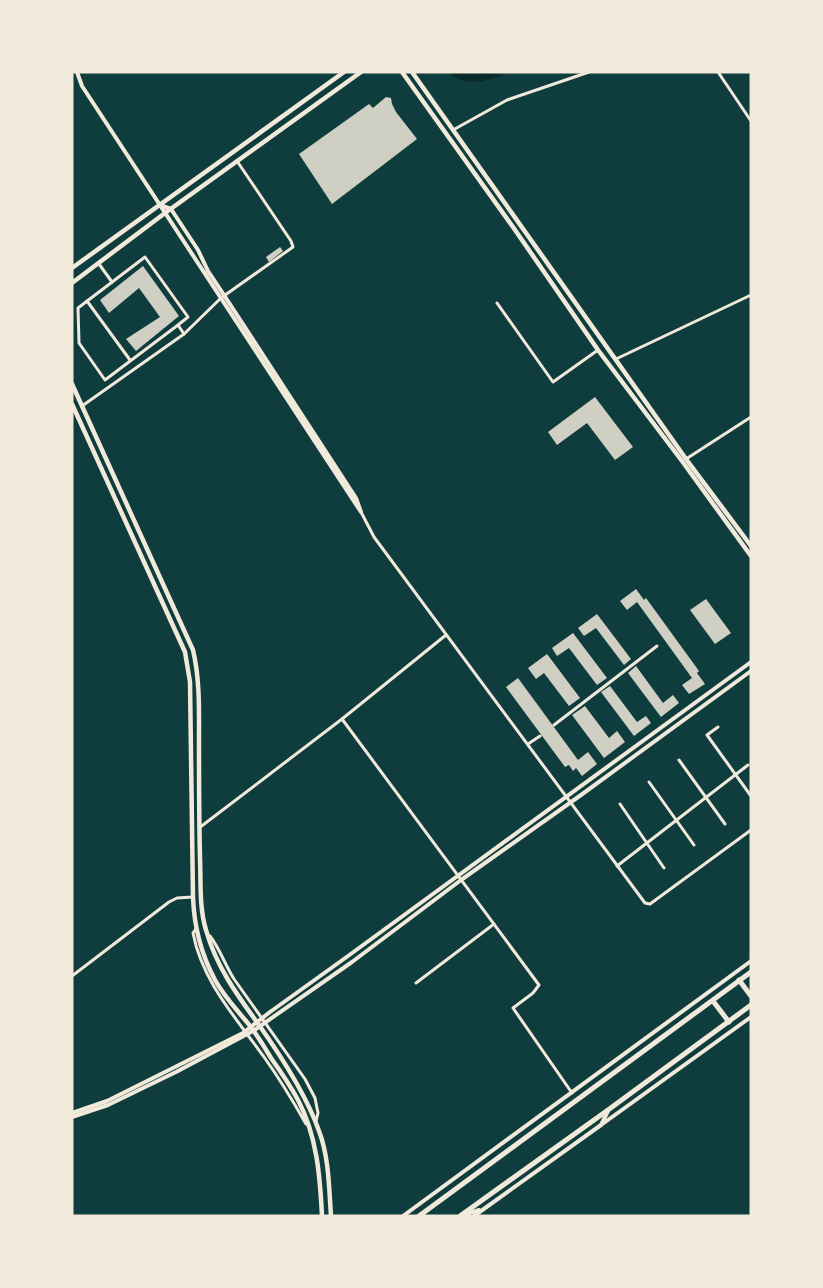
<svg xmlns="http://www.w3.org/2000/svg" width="823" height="1288" font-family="Georgia,serif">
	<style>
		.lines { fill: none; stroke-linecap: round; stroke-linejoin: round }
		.river { stroke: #0a2a2b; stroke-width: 9 }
		.building { fill: #cfcfc3 }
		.minor { stroke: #f1e9da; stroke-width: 3 }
		.tertiary { stroke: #f1e9da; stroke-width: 4 }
		.secondary { stroke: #f1e9da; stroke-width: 4.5 }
		.trunk { stroke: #f1e9da; stroke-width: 5 }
	</style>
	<rect width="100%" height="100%" fill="#0f3d3e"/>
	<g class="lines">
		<path class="river" d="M455,72C469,81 483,77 498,72"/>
	</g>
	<g class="building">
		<path d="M386,97L391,98L392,104L396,112L417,139L332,204L299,154L369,104L373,108Z"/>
		<path d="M280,247L283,251L269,262L266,257Z"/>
		<path d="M143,266L179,316L136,351L126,339L160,317L139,288L109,313L100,300Z"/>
		<path d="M595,397L633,447L615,460L587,423L557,445L548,432Z"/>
		<path d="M636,589L644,600L646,598L699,671L697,673L705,684L689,694L682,685L692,678L637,602L627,610L620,601Z"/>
		<path d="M706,599L731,633L715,644L690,610Z"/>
		<path d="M597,614L631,659L624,665L596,628L584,636L578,628Z"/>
		<path d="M573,633L607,678L597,685L569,648L557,656L552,648Z"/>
		<path d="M547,654L580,698L569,706L544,673L536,679L528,668Z"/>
		<path d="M636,666L663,703L673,695L679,703L661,717L628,673Z"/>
		<path d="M518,678L578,760L588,752L597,764L582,776L576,768L573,771L569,765L565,767L506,687Z"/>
		<path d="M610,686L637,722L646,716L651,723L634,736L601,692Z"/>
		<path d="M585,706L609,738L617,731L625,742L604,758L572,715Z"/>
	</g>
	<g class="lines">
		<g class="minor">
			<path d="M718,72L751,121"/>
			<path d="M453,130L507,100L589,72"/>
			<path d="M99,264L112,282"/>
			<path d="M87,301L130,360"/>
			<path d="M497,303L553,382L598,350"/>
			<path d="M178,325L105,380L79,343L78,308L145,257L188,317L178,325L184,334"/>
			<path d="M616,359L751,295"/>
			<path d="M82,406L184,334L221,298L293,247L291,241L237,161"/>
			<path d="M686,459L751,417"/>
			<path d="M361,512L374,537L645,903L650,904L751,830"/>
			<path d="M342,719L539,985L533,993L513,1008L572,1093"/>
			<path d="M554,725L657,646"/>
			<path d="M718,727L707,735L751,796"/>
			<path d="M528,744L540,736"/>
			<path d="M679,760L725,824"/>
			<path d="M649,782L694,845"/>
			<path d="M620,804L664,868"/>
			<path d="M199,828L342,719L446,635"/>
			<path d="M617,866L748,765"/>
			<path d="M196,929L193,933C202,981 236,1018 264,1057C279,1078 293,1101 306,1124"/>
			<path d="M210,936C220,949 225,965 234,979L305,1079L315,1098L318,1113L316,1121"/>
			<path d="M72,976L169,902L177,898L193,897"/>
			<path d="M416,983L494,924"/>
		</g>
		<g class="tertiary">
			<path d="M77,72L82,86L361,512L356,498L224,295L208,271L198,250L171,209L160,205"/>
			<path d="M72,1113L107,1101L243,1033L270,1012L348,956L751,662"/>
			<path d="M72,1117L108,1105L176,1072L253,1031L352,962L461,880L581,795L751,671"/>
			<path d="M601,1125L751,1017"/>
			<path d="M463,1215L479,1210"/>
			<path d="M403,1216L751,961"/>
			<path d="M474,1216L601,1125L608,1111"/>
		</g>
		<g class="secondary">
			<path d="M402,72L513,227L598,350L682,461L751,556"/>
			<path d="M412,72L686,459L751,546"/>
			<path d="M72,268L344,72"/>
			<path d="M72,283L165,213L361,72"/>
			<path d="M72,384L193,650C200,680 199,710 199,740C199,779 199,819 200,858C201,882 199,907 206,930C216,966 237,995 259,1025C281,1056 306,1094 319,1131C329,1157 329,1188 331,1216"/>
			<path d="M72,404L185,652L190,682L193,897C194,926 201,954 215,980C225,998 238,1011 251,1027C258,1037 265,1048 271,1058C281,1072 290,1085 298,1100C317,1136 320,1176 322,1216"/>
		</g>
		<g class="trunk">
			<path d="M739,980L751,996"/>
			<path d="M713,1001L729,1022"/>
			<path d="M419,1216L751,972"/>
			<path d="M460,1216L608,1110L751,1005"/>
		</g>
	</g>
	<rect width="823" height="1288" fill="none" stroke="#f1e9da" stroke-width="147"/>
</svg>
